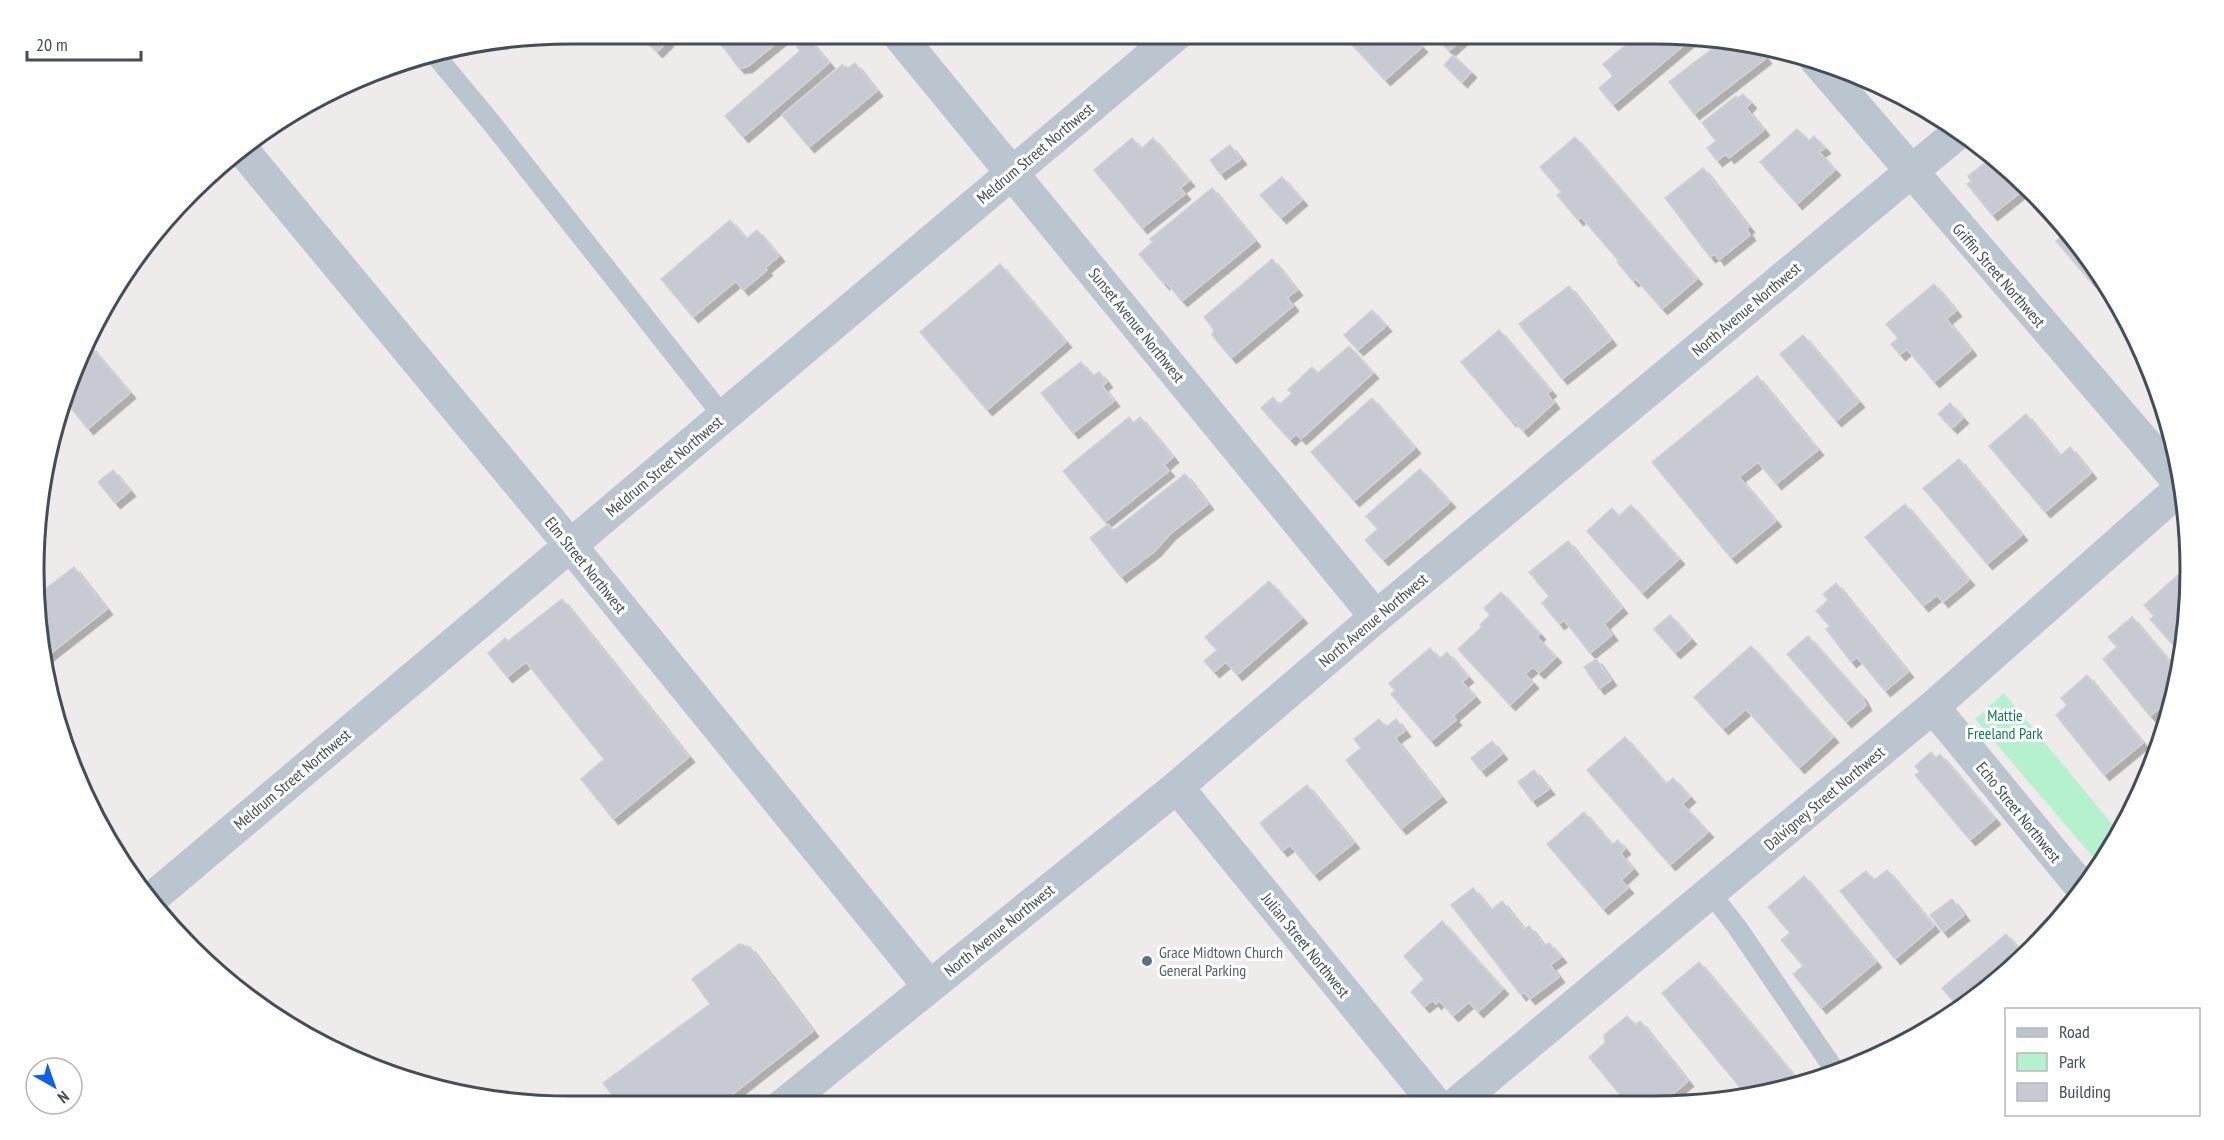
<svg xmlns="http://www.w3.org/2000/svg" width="2224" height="1140" font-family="'PT Sans Narrow',sans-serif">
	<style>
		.green { fill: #b5f1cf }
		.building { fill: #c7cad2; stroke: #cfd1d8; stroke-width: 1.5; filter: url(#shadow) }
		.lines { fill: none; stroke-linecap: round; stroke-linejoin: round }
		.service { stroke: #bbc5cf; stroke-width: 20 }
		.minor { stroke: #bbc5cf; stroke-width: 33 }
		.service-dot { fill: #5c6f8a; stroke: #fff; stroke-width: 2 }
		.labels { text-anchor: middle; stroke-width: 6; stroke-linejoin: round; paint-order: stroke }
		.street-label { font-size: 16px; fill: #434e5a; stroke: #fff }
		.park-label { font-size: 16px; fill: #107e4d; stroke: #fff }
		.service-label { font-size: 16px; fill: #4e5e75; stroke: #fff; text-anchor: start }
		.rim { fill: none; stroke: #434e5a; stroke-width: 3 }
	</style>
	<defs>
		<filter id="shadow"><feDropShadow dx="5.5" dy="5.5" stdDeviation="0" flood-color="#0004"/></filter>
	</defs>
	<rect width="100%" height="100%" fill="#efebeb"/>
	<path class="green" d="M2004,693L2112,824L2137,804L2098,863L1975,719Z"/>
	<g class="building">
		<path d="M646,33H660L668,41L657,52L642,37Z"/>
		<path d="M789,33L747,67L739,68L721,44L727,39L723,33Z"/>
		<path d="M1342,34H1410L1422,47L1385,80Z"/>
		<path d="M1434,34H1468L1449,51Z"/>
		<path d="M1639,34L1696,35L1613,105L1599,88L1613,76L1603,64Z"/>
		<path d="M808,38L829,63L743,137L725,116L800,51L797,47Z"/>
		<path d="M1713,38L1756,45L1766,58L1694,114L1669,82L1717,45Z"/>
		<path d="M1453,55L1471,72L1462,82L1444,65Z"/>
		<path d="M855,63L877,91L809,147L782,115L842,65L848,68Z"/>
		<path d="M1743,94L1751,103L1746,108L1764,130L1729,158L1726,154L1717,161L1707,148L1716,141L1702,123L1736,96L1738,98Z"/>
		<path d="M1797,129L1809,141L1814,136L1825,148L1819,152L1835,170L1797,204L1760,162Z"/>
		<path d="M1575,137L1697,279L1662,309L1636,279L1633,281L1617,262L1619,261L1581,217L1578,220L1557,195L1561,192L1540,167Z"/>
		<path d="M1132,138L1141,149L1153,138L1189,181L1180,188L1185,194L1142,228L1094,170Z"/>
		<path d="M1230,145L1241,159L1220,174L1210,160Z"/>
		<path d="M1994,156L2027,187L1992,215L1967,184L1971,181L1968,176Z"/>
		<path d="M1703,168L1749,227L1746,229L1750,235L1719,260L1715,254L1710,257L1665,198Z"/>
		<path d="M1282,177L1302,200L1281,218L1260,195Z"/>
		<path d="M1212,188L1255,241L1182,301L1166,282L1164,284L1139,254L1153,242L1150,239Z"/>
		<path d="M730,220L746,239L757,230L779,256L765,268L767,270L743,290L736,281L693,317L661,279Z"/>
		<path d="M2068,231L2100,275L2091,282L2056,241Z"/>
		<path d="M1272,259L1297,290L1287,298L1293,306L1231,358L1212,335L1214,330L1204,317Z"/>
		<path d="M1000,264L1066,342L987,410L920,332Z"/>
		<path d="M1934,284L1956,311L1946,319L1971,350L1934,382L1907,349L1900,355L1891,344L1898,338L1886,324Z"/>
		<path d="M1569,286L1611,340L1562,379L1519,324Z"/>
		<path d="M1372,310L1386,326L1358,350L1344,335Z"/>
		<path d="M1499,330L1551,391L1547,394L1554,403L1523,431L1513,420L1511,421L1461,362Z"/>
		<path d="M1803,335L1859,402L1836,421L1780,354Z"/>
		<path d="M90,346L130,393L88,429L65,401Z"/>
		<path d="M1349,346L1373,373L1301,439L1296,434L1290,440L1261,408L1273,397L1279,405L1292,393L1288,390L1312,367L1318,373Z"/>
		<path d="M2146,361L2158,387L2140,366Z"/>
		<path d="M1081,362L1093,376L1099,372L1107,382L1102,386L1114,401L1073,433L1041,393Z"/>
		<path d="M1757,376L1818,450L1776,484L1758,462L1739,477L1776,521L1731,558L1652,462Z"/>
		<path d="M1372,398L1415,448L1354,501L1311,452Z"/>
		<path d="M1950,403L1963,418L1952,428L1938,414Z"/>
		<path d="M2026,414L2060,456L2070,447L2091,473L2045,512L1989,446Z"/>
		<path d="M1129,417L1133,423L1140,417L1173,457L1164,465L1169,471L1105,522L1063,471Z"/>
		<path d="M1959,459L2022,535L1987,564L1923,488Z"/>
		<path d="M1420,469L1450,502L1383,560L1365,540L1378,529L1366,516Z"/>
		<path d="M113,470L130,491L115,503L98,482Z"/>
		<path d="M1185,474L1208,504L1170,534L1155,551L1121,577L1090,538L1108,524L1113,531Z"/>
		<path d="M1905,504L1969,580L1943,602L1937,595L1923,606L1865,537Z"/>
		<path d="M1631,505L1679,559L1642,593L1587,531L1612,508L1619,516Z"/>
		<path d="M1568,541L1622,608L1604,624L1612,635L1590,653L1564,620L1559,624L1542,603L1549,596L1529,572Z"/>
		<path d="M74,567L107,609L46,657L34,605L35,597Z"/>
		<path d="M2178,575L2185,584L2189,580L2190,605L2182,655L2150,619L2154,616L2144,605Z"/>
		<path d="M1269,581L1302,618L1237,675L1226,662L1214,672L1204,661L1217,650L1205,637Z"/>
		<path d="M1836,583L1908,672L1885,691L1857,657L1851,662L1826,629L1830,626L1816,611L1828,600L1823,594Z"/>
		<path d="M1501,592L1540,634L1537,637L1556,657L1539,673L1533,667L1525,674L1533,683L1510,705L1458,649L1482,627L1480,625L1490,615L1484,608Z"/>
		<path d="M562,599L689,757L613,819L581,779L604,759L526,662L507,677L488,653L505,638L508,641Z"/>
		<path d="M1670,615L1691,639L1675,653L1654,629Z"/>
		<path d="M2132,617L2179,673L2175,696L2150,716L2103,659L2117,647L2108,637Z"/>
		<path d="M1808,636L1862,697L1866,705L1846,722L1787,654Z"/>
		<path d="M1751,646L1833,737L1799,768L1746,709L1723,729L1694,697Z"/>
		<path d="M1430,648L1439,659L1447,652L1468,677L1462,682L1475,697L1453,716L1456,720L1431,741L1391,694L1395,691L1389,683Z"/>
		<path d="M1596,659L1611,680L1599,689L1584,667Z"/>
		<path d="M2087,675L2143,743L2104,775L2056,715L2067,705L2061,698Z"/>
		<path d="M1379,719L1386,727L1396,719L1405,731L1395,738L1441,797L1401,829L1346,760L1361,748L1354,739Z"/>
		<path d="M1625,737L1666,784L1673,778L1690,797L1682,804L1708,832L1670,865L1587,770Z"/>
		<path d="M1492,741L1502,754L1481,771L1471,758Z"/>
		<path d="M1931,752L1936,758L1940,754L1995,819L1970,840L1915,775L1920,772L1915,766Z"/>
		<path d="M1534,770L1549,789L1532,801L1518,782Z"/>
		<path d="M1307,785L1354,843L1314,875L1290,845L1282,851L1260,823Z"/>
		<path d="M1584,812L1612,845L1618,840L1625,849L1620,853L1633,869L1621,880L1628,888L1603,909L1547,844Z"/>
		<path d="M1887,870L1934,926L1895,959L1840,891L1866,871L1874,880Z"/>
		<path d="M1804,876L1876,962L1821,1008L1793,974L1803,966L1781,940L1790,933L1768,907Z"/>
		<path d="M1473,888L1491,910L1502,901L1524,929L1529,926L1544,946L1549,943L1561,957L1550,965L1559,977L1530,999L1524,992L1521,995L1451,905Z"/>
		<path d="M1952,899L1964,915L1943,932L1930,915Z"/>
		<path d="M1442,921L1503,989L1478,1012L1469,1002L1453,1016L1439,1000L1436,1004L1433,1000L1424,1007L1411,992L1424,979L1404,956Z"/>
		<path d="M2006,934L2024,956L1981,996L1959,1008L1942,988Z"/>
		<path d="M739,944L750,947L813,1031L719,1105L620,1106L603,1083L710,1004L692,979Z"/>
		<path d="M1699,962L1799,1082L1747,1096L1662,993Z"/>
		<path d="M1627,1016L1635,1025L1640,1021L1688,1081L1662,1103H1627L1589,1057L1605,1043L1604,1035Z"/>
	</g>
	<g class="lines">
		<g class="service">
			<path d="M435,55L490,121L723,416"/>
			<path d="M1710,892L1737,927L1836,1072"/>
		</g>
		<g class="minor">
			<path d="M897,33L1376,617"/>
			<path d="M1816,60L2184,488"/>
			<path d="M240,147L570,545L929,986"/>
			<path d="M1933,707L2082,888"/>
			<path d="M1177,787L1435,1103"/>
			<path d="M151,899L1177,34"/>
			<path d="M1457,1103L1933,707L2183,486"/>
			<path d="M783,1105L1177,787L1376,617L1960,131"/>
		</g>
	</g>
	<circle class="service-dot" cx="1147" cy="961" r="6"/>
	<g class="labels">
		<g class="street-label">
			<text transform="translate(1035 153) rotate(-40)" y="6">Meldrum Street Northwest</text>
			<text transform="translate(1999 275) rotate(49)" y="6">Griffin Street Northwest</text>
			<text transform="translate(1746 309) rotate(-40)" y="6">North Avenue Northwest</text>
			<text transform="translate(1137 325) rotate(51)" y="6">Sunset Avenue Northwest</text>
			<text transform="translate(664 466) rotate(-40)" y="6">Meldrum Street Northwest</text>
			<text transform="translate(586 565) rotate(51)" y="6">Elm Street Northwest</text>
			<text transform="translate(1373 620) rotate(-40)" y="6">North Avenue Northwest</text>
			<text transform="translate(292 779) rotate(-40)" y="6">Meldrum Street Northwest</text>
			<text transform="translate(1824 798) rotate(-40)" y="6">Dalvigney Street Northwest</text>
			<text transform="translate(2019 812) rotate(51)" y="6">Echo Street Northwest</text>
			<text transform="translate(999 930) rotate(-39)" y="6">North Avenue Northwest</text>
			<text transform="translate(1306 945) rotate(51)" y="6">Julian Street Northwest</text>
		</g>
		<g class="park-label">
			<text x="2005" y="721">Mattie<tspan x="2005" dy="18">Freeland Park</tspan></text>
		</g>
		<g class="service-label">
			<text x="1159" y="958">Grace Midtown Church<tspan x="1159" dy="18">General Parking</tspan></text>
		</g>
	</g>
	<path d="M0 0H2224V1140H0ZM570 44H1654A526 526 0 0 1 2180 570V570A526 526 0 0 1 1654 1096H570A526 526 0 0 1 44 570V570A526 526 0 0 1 570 44Z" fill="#fff" fill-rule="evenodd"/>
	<path class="rim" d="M570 44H1654A526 526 0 0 1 2180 570V570A526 526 0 0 1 1654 1096H570A526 526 0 0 1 44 570V570A526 526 0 0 1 570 44Z"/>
	<rect x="2005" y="1008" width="195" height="108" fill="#ffffff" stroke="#b4b8bd" stroke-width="1.5"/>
	<rect x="2017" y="1028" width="30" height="9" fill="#bbc5cf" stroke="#b4b8bd" stroke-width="1.5"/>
	<text x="2059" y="1038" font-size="18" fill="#434e5a">Road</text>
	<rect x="2017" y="1053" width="30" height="18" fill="#b5f1cf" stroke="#b4b8bd" stroke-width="1.5"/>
	<text x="2059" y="1068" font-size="18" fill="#434e5a">Park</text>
	<rect x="2017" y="1083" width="30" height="18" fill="#c7cad2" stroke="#b4b8bd" stroke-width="1.5"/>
	<text x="2059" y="1098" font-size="18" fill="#434e5a">Building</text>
	<g transform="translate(54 1086) rotate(140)"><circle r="28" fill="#ffffff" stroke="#b4b8bd" stroke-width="1.5"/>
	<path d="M0-4.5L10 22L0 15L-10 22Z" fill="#0d60e7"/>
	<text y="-9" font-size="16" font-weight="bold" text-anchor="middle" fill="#434e5a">N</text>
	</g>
	<path d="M27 51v9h114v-9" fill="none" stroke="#434e5a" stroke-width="3"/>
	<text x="36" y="51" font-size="18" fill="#434e5a" stroke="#ffffff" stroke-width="4.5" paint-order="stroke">20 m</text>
</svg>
